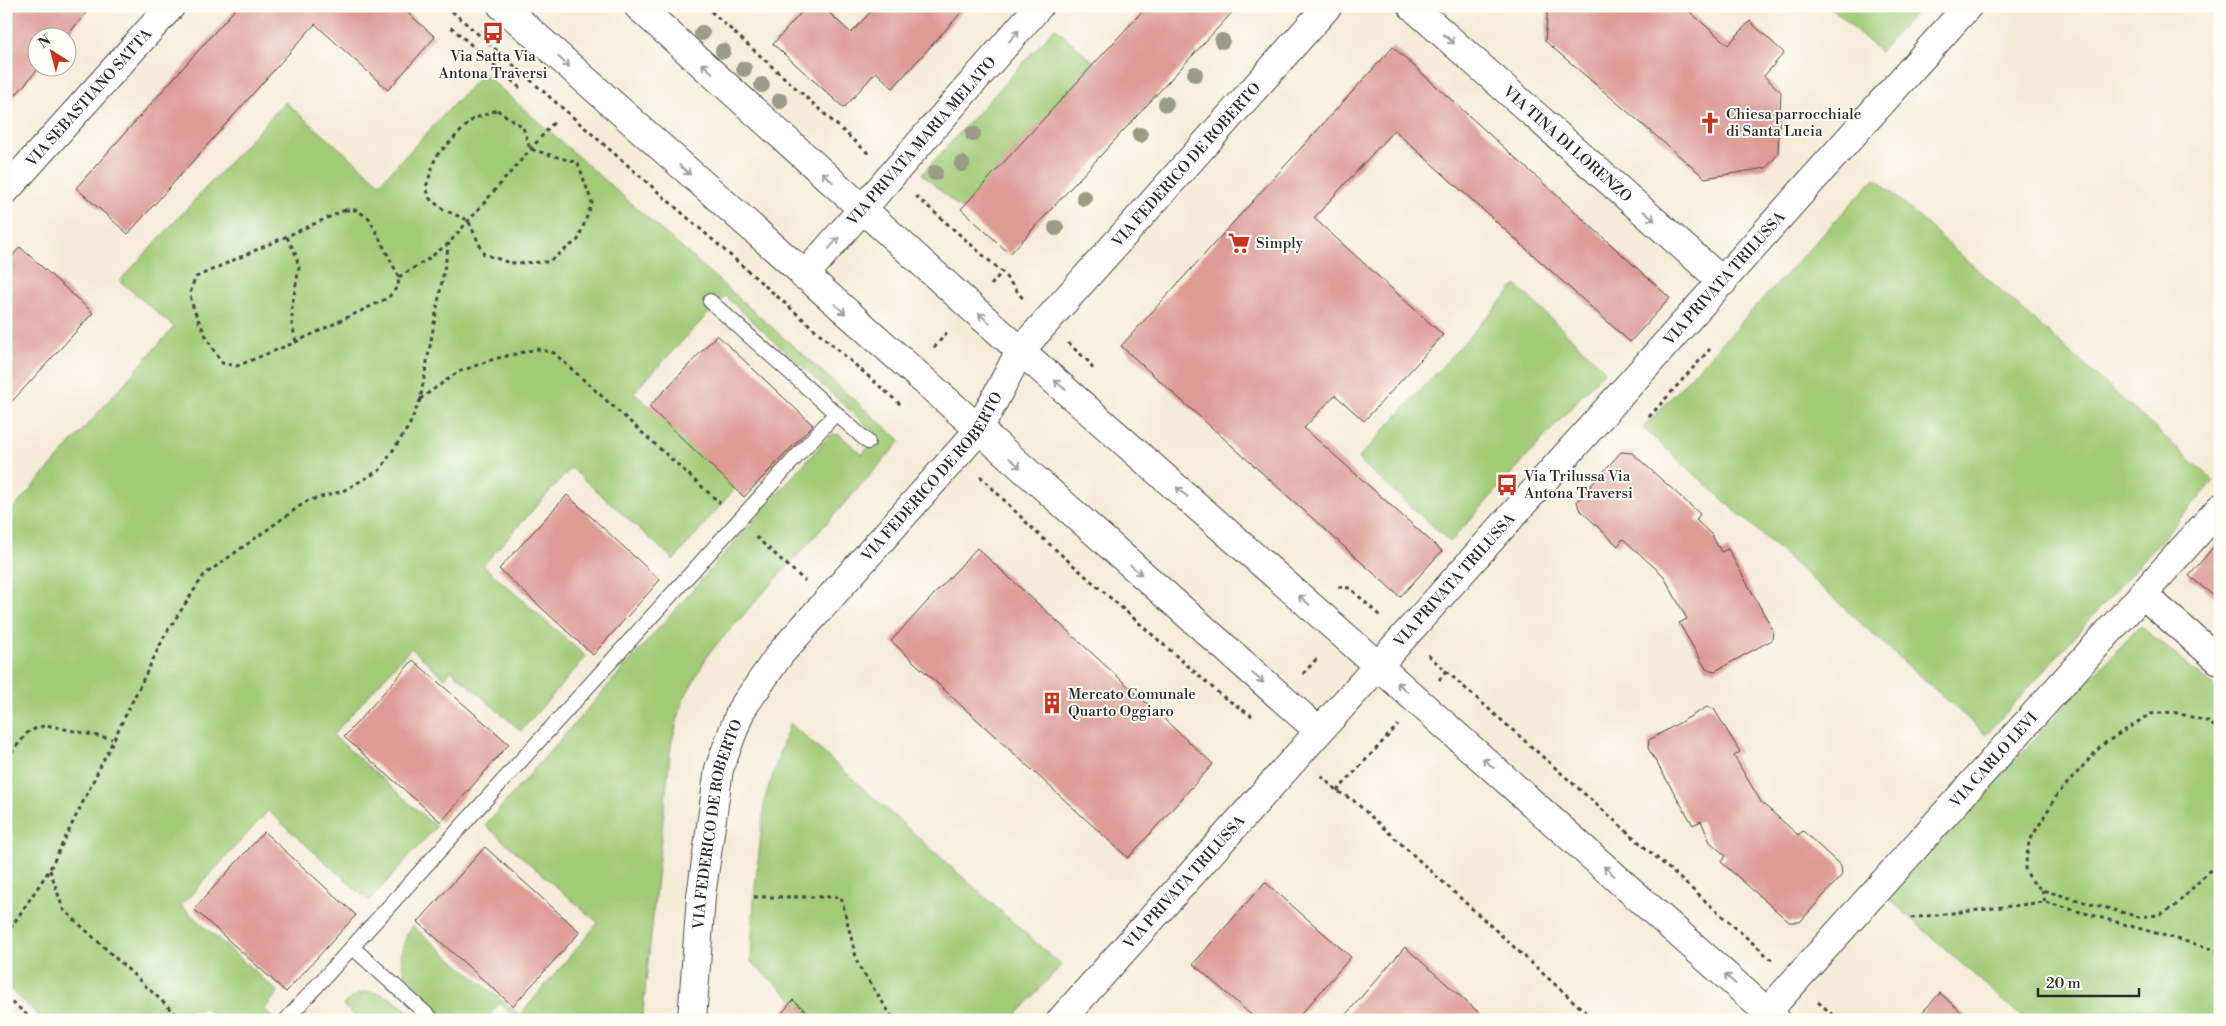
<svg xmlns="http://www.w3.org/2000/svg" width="2226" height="1026" font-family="'Libre Bodoni',serif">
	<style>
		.green { fill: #a2cb77; stroke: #667b51 }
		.building { fill: #dd9b95 }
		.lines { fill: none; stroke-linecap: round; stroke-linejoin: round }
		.lane-casing { stroke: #494845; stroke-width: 16 }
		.street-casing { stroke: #494845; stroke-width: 30 }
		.path { stroke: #494845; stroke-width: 3; stroke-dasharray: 4 4; stroke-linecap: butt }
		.lane { stroke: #fff; stroke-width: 14 }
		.street { stroke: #fff; stroke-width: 28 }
		.tree { fill: #9a9c86 }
		.oneway { stroke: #a0a0a0 }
		.labels { text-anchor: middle; stroke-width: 4; stroke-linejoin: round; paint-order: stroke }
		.poi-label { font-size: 15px; fill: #2b2b2b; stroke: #fdfcf7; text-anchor: start }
		.street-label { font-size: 15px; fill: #2b2b2b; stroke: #fdfcf7 }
	</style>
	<rect width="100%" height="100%" fill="#fdfcf7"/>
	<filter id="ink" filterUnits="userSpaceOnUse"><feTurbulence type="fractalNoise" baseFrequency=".02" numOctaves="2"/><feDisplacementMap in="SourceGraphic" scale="10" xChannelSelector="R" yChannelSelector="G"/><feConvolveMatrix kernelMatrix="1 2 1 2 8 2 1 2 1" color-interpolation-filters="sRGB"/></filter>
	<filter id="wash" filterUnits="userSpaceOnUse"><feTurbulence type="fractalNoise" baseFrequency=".0096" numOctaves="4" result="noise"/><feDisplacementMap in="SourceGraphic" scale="20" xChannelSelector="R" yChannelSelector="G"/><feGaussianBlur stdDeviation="1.12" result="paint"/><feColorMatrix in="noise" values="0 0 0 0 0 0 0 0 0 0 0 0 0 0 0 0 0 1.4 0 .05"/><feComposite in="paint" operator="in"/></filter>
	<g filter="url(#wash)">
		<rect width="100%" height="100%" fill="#f5ecd8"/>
		<g class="green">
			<path d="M1830,6H1921L1880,52Z"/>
			<path d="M1055,28L1095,63L961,209L922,174Z"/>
			<path d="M483,73L901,441L709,653L683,700L671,745L642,1020H516L500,1003L485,1020H449C417,992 384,971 412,926L520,1015L598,923L485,825L826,439L832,434L840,435L862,454L879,437L725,296L634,392L735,488L674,560L571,468L483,565L586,657L521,731L451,670L445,678L411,648L333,735L436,827L369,901L268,811L181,906L278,992L265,1009L271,1016L268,1020H218L205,1008L187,1010L178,1020H43L6,985V517L174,327L120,281L285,102L380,183Z"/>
			<path d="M1875,178L2214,481L1986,735L1643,428Z"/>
			<path d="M1516,285L1605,370L1450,542L1358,459Z"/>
			<path d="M2140,626L2220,691V1020H2025L1887,897Z"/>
			<path d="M790,723L1061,965L1012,1020H816L751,962L754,897L765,798Z"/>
			<path d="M364,992C387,991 401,1005 417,1020H359L343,1005L354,996Z"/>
		</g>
		<g id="blocks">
			<g class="building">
				<path d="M6,6H92L65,38H38V68H39L6,106Z"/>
				<path d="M238,6H400L435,37L388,90L315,24L128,234L76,188Z"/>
				<path d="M807,6H822L851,33L876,6H967L893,88L876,72L844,108L773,44Z"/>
				<path d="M1147,6H1238L1010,254L961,209Z"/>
				<path d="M1548,6H1683L1728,45L1750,21L1784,53L1764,76L1781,92L1778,154L1766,168L1705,178L1545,41Z"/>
				<path d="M1393,47L1670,298L1630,342L1394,130L1314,218L1443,335L1364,421L1335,395L1304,428L1442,551L1400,597L1121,346Z"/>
				<path d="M20,247L93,313L6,408V263Z"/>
				<path d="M717,335L813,425L744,497L649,407Z"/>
				<path d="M1621,452L1632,453L1700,514L1696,520L1712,535L1721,552L1728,549L1773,630L1772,640L1715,671L1706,669L1679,623L1687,619L1663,575L1623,539L1618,546L1579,509L1577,501Z"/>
				<path d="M567,495L660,580L593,655L499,569Z"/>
				<path d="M2220,539V601L2189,576Z"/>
				<path d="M977,548L1213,764L1128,858L891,641Z"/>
				<path d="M413,660L509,744L441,822L344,737Z"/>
				<path d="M1707,707L1714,709L1740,752L1734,756L1761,802L1798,835L1803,831L1841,866L1842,875L1800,922H1789L1721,862L1726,856L1710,842L1701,821L1693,825L1648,748L1649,740Z"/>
				<path d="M264,832L356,915L286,992L194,909Z"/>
				<path d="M485,847L580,932L513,1006L418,922Z"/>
				<path d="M1265,882L1351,957L1296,1020H1257L1193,964Z"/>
				<path d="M1405,947L1487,1020H1341Z"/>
				<path d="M1940,993L1970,1020H1915Z"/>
				<path d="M793,1000L816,1020H776Z"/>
			</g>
		</g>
	</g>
	<g filter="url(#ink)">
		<use href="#blocks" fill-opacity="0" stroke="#494845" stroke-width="1"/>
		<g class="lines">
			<g class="lane-casing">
				<g id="lane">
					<path d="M710,301L868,442"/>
					<path d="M352,947L433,1020"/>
					<path d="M286,1020L836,413"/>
				</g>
			</g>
			<g class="street-casing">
				<g id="street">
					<path d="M502,6L1319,731"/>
					<path d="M638,6L971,307L1340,632L1776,1020"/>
					<path id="s1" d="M1412,6L1723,282"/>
					<path id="s2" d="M6,190L171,6"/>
					<path id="s3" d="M804,276L1039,6"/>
					<path d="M2142,594L2220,661"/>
					<path id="s4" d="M1767,1012L2220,508"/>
					<path id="s5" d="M692,1020L701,896L719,769L741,710L780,654L978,431L1020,351L1328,6"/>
					<path id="s6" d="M1061,1020L1968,6"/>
				</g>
			</g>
			<g class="path">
				<path d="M446,6L901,405"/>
				<path d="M705,6L870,155"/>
				<path d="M451,27L520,88"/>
				<path d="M497,110L523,127L530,149L578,163L592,203L578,240L548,262L510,263L484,254L468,220L444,210L430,199L426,187L436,156L473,119Z"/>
				<path d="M916,196L1002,272L1024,300"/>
				<path d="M345,210H356L369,218L399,277L398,286L388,298L296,342L237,366L222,363C212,349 194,315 191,299C189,291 193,284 196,277Z"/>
				<path d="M287,237L296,255L299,268L292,306V324L296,342"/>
				<path d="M399,277L428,259L449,243L556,120"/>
				<path d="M991,285L1002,272"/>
				<path d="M1068,343L1089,362L1094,371"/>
				<path d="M934,348L949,330"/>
				<path d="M420,399L458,372L494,359L537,349L554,353L720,503"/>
				<path d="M1649,417L1710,349"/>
				<path d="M980,476L1039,535L1222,696L1252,716"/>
				<path d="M756,537L805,581"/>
				<path d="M1338,587L1350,588L1380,616"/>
				<path d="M1428,655L1773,961"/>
				<path d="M1303,674L1319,656"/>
				<path d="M1439,680L1447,670"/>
				<path d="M2220,733L2210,722L2173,712L2150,714L2102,745L2057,795L2029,842L2025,869L2031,880L2042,890L2139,917L2159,915L2175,906L2220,860"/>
				<path d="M6,759L29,731L46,725L112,739"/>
				<path d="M1321,776L1337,791L1353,800L1594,1020"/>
				<path d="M1337,791L1398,725"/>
				<path d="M50,870L63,909L179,1017"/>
				<path d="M2042,890L2045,902"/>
				<path d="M754,897H841L858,965L891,1015L896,1020"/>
				<path d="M1911,918L2045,902L2220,951"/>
				<path d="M6,935L50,869L165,635L204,575L307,501L343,491L380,470L409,426L420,400L449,243"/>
				<path d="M6,997L33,1020"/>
				<path d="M1818,1002L1839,1020"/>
			</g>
			<use href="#lane" class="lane"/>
			<use href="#street" class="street"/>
		</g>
		<g class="tree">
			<circle cx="702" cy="33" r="8"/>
			<circle cx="1222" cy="41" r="8"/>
			<circle cx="723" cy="51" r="8"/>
			<circle cx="744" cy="69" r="8"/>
			<circle cx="1195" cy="74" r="8"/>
			<circle cx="762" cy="85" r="8"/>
			<circle cx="780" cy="101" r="8"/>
			<circle cx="1166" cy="104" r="8"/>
			<circle cx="973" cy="134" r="8"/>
			<circle cx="1140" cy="135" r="8"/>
			<circle cx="962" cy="164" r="8"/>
			<circle cx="935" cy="173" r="8"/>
			<circle cx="1084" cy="198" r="8"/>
			<circle cx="1056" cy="228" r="8"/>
		</g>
		<defs><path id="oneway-shaft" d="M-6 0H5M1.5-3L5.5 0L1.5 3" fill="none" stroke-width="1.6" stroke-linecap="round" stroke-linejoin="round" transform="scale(1.25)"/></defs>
		<g class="oneway">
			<use href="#oneway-shaft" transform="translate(1014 36) rotate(-49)"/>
			<use href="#oneway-shaft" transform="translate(1449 39) rotate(41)"/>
			<use href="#oneway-shaft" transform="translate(564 62) rotate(42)"/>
			<use href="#oneway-shaft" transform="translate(707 68) rotate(-138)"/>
			<use href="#oneway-shaft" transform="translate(685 170) rotate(42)"/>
			<use href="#oneway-shaft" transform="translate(827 177) rotate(-138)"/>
			<use href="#oneway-shaft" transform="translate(1649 216) rotate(41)"/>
			<use href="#oneway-shaft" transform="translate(834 243) rotate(-48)"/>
			<use href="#oneway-shaft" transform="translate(840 309) rotate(41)"/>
			<use href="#oneway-shaft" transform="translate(984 318) rotate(-139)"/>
			<use href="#oneway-shaft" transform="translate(1060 385) rotate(-139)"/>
			<use href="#oneway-shaft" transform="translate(1015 463) rotate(41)"/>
			<use href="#oneway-shaft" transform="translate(1182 492) rotate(-139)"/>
			<use href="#oneway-shaft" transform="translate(1136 570) rotate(41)"/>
			<use href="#oneway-shaft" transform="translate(1304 600) rotate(-139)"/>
			<use href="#oneway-shaft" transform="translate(1258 678) rotate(41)"/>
			<use href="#oneway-shaft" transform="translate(1402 687) rotate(-138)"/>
			<use href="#oneway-shaft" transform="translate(1488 763) rotate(-138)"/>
			<use href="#oneway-shaft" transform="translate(1609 871) rotate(-138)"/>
			<use href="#oneway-shaft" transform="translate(1730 979) rotate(-138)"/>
		</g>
	</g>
	<defs>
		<g id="bus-bare" transform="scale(1.725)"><path d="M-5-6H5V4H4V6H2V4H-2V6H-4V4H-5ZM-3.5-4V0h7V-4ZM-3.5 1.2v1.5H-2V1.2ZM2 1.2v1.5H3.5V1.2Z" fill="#c8321e" stroke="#fdfcf7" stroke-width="2.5" paint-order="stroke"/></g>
		<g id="church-bare" transform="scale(1.725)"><path d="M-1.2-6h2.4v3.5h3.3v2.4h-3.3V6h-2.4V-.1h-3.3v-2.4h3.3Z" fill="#c8321e" stroke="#fdfcf7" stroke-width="2.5" paint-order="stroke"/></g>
		<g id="supermarket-bare" transform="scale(1.725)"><path d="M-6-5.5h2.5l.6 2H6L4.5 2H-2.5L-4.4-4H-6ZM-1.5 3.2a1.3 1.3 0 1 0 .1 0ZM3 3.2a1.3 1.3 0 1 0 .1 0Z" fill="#c8321e" stroke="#fdfcf7" stroke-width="2.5" paint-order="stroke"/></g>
		<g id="building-bare" transform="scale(1.725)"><path d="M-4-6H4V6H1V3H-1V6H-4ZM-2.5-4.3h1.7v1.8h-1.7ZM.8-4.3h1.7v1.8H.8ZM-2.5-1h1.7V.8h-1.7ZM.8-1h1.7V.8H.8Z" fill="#c8321e" stroke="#fdfcf7" stroke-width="2.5" paint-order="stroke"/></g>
	</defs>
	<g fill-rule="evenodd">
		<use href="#bus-bare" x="493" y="33"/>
		<use href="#church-bare" x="1710" y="123"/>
		<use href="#supermarket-bare" x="1239" y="243"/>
		<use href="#bus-bare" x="1507" y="485"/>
		<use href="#building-bare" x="1052" y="703"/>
	</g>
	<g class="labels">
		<g class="poi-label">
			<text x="493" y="61" text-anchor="middle">Via Satta Via<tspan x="493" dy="17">Antona Traversi</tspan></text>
			<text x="1726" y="119">Chiesa parrocchiale<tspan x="1726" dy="17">di Santa Lucia</tspan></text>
			<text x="1256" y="248">Simply</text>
			<text x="1524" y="481">Via Trilussa Via<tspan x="1524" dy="17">Antona Traversi</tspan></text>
			<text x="1068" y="699">Mercato Comunale<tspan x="1068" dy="17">Quarto Oggiaro</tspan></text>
		</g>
		<g class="street-label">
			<text dy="5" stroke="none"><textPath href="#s2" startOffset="124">VIA SEBASTIANO SATTA</textPath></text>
			<text dy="5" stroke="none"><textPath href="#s3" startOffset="179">VIA PRIVATA MARIA MELATO</textPath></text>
			<text dy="5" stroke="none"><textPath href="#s1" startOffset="208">VIA TINA DI LORENZO</textPath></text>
			<text dy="5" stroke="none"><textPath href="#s5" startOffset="1022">VIA FEDERICO DE ROBERTO</textPath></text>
			<text dy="5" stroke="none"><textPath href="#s6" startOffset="995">VIA PRIVATA TRILUSSA</textPath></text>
			<text dy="5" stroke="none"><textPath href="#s5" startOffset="618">VIA FEDERICO DE ROBERTO</textPath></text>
			<text dy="5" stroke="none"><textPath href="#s6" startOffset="590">VIA PRIVATA TRILUSSA</textPath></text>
			<text dy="5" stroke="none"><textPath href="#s4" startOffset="339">VIA CARLO LEVI</textPath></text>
			<text dy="5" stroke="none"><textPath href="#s5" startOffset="198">VIA FEDERICO DE ROBERTO</textPath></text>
			<text dy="5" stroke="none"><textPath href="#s6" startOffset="185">VIA PRIVATA TRILUSSA</textPath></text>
		</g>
	</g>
	<rect width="2226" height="1026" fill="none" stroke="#fdfcf7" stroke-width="25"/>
	<g transform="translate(52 52) rotate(324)"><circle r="24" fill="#fdfcf7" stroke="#a9a8a5"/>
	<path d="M0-4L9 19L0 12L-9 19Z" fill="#c8321e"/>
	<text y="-8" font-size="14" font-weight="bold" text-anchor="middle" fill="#2b2b2b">N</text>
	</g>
	<path d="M2038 988v8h101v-8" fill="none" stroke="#2b2b2b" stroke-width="2.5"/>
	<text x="2046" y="988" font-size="15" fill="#2b2b2b" stroke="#fdfcf7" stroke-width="4" paint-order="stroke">20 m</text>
</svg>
